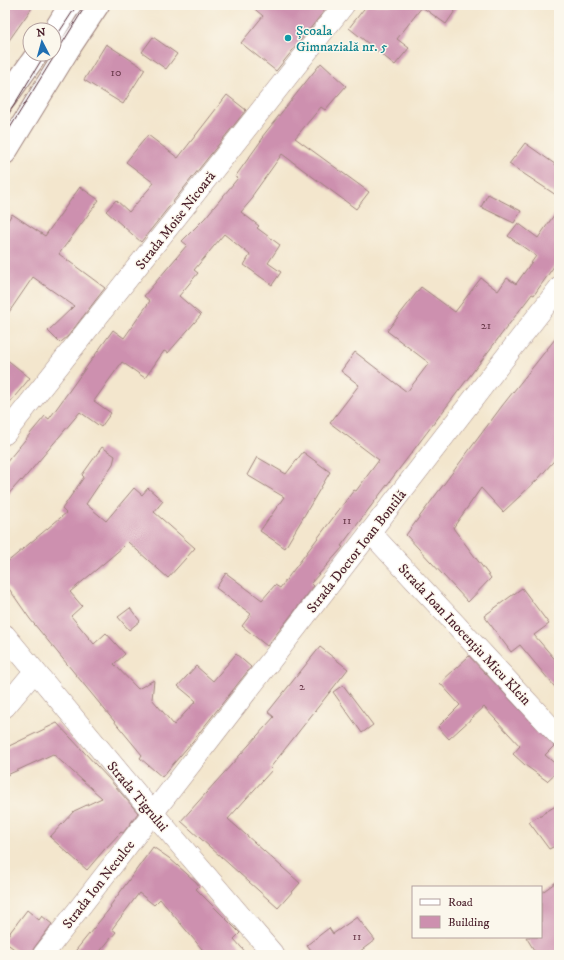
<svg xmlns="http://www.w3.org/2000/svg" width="564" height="960" font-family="'IM FELL DW Pica',serif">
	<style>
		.building { fill: #cd90af }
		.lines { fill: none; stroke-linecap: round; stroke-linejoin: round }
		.minor-casing { stroke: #9e827c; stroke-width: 22 }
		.primary-casing { stroke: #9e827c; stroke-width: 24 }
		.minor { stroke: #fff; stroke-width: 21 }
		.primary { stroke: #fff; stroke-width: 22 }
		.tram { stroke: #4a1f2b; stroke-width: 1 }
		.culture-dot { fill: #0f9aa8; stroke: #fbf7ec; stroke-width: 1.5 }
		.labels { text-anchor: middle; stroke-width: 3; stroke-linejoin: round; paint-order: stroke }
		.number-label { font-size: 12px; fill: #6b3b4c }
		.culture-label { font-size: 14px; fill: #0d838f; stroke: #fbf7ec; text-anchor: start }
		.street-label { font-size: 14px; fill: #4a1f2b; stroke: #fbf7ec }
	</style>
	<rect width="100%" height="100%" fill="#fbf7ec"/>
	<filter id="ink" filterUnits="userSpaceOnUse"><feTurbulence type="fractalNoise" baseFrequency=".025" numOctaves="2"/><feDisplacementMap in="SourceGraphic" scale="8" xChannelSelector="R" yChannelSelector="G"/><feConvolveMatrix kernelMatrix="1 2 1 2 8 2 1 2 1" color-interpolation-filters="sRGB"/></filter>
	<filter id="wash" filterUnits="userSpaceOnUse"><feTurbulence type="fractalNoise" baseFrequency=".012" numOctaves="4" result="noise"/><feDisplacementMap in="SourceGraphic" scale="16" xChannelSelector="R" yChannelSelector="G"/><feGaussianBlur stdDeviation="0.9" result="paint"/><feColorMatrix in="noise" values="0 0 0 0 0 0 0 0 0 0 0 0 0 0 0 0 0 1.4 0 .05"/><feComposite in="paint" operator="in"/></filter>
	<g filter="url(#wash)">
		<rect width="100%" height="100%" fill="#f3e6cd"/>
		<g id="blocks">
			<g class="building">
				<path d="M5,5H34L5,46Z"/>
				<path d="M250,5H329L276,71L241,43L263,16Z"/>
				<path d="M367,5H459L446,24L422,7L397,39L409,48L395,65L349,28Z"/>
				<path d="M153,37L177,54L166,69L142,52Z"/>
				<path d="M106,44L145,69L123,104L84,80Z"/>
				<path d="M321,63L346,86L325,110L321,107L295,138L369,192L356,209L282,154L252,196L253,198L241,212L259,226L257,228L280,245L268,263L281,272L272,285L244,265L250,255L224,234L194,270L198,273L179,296L201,315L168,353L164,351L145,378L122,362L94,401L111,413L101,427L80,412L22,481L21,480L5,498V464L45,416L49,419L113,330L124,338L150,301L144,296L187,245L182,241L205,218L238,178L235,177L263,138L262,137Z"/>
				<path d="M227,95L246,110L141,242L106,211L116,200L129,212L154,183L126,162L148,135L178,158Z"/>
				<path d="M525,143L559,167V197L509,164Z"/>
				<path d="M80,187L99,200L59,254L105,288L68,336L60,343L48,331L74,306L33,277L5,318V225L12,214L45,236Z"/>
				<path d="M488,194L521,211L514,223L481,207Z"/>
				<path d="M559,208V259L534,295L532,294L365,514L341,546L343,547L311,583L314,586L267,646L242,626L251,614L216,588L226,573L262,600L275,585L280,588L354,490L356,491L379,460L330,423L359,385L341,371L355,352L407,392L429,363L387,331L421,287L455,312L481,278L498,291L507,278L516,284L536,256L508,236L518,223L538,238Z"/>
				<path d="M559,334V455L538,479L503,512L481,488L453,528L491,578L468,602L406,535L502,406Z"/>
				<path d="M5,358L30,378L5,408Z"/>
				<path d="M102,447L115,456L113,464L86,504L106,521L134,488L142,495L148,488L163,501L154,512L195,548L168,578L128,542L123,547L70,592L82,606L71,616L94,644L106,633L125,654L114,664L138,689L154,680L152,699L174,725L196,701L178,686L196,666L213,681L236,654L251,667L192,742L162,777L140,758L142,755L30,619L5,583V564L66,513L62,509L84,477L82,475Z"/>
				<path d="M303,452L330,472L285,548L260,531L284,497L247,475L257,457L286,474Z"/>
				<path d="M522,588L549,624L534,635L559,664V692L520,645L511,652L484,616Z"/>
				<path d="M130,608L140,621L129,630L118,617Z"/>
				<path d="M320,647L348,669L270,768L272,770L228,819L300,883L278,908L181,821L274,717L268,712Z"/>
				<path d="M469,656L554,746L545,755L559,767V770L547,781L525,765L513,754L520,746L484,707L449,739L438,727L460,705L440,683Z"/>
				<path d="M343,685L373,725L362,733L333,692Z"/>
				<path d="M57,723L110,780L138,813L123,833L121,832L104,850L87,870L50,837L74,811L102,798L53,754L5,776V748Z"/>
				<path d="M559,804V844L549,849L529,822Z"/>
				<path d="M153,847L169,858L196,882L199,886L196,889L240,933L234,939L248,955H207L160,899L154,905L139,893L112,929L116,932L97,955H72L111,907L110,906Z"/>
				<path d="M559,880V955H537L526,937H541V893Z"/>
				<path d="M27,910L39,920L42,916L52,924L34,948L31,955H22L5,942V939Z"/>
				<path d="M357,917L375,940L355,955H315L307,945L329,928L333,934Z"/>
			</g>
		</g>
	</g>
	<g filter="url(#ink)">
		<use href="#blocks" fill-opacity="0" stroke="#9e827c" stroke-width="1"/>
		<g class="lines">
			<g class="minor-casing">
				<g id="minor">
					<path d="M5,434L344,5"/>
					<path d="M370,532L559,736"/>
					<path d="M5,635L153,813L274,955"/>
					<path d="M5,707L34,672"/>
					<path d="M43,955L559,288"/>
				</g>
			</g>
			<g class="primary-casing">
				<g id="primary">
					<path d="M54,31L70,5"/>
					<path d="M5,99L37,54"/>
					<path d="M5,153L68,50L98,5"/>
				</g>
			</g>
			<use href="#minor" class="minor"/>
			<use href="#primary" class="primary"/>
			<g class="tram">
				<path d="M54,40L77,5"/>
				<path d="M5,120L45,54"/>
				<path d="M5,136L86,5"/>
			</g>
		</g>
	</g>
	<circle class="culture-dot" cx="288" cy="38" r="4"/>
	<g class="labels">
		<g class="number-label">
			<text x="116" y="76">10</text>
			<text x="486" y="329">21</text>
			<text x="347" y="524">11</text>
			<text x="302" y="690">2</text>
			<text x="357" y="940">11</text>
		</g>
		<g class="culture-label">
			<text x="296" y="35">Școala<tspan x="296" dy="16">Gimnazială nr. 5</tspan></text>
		</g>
		<g class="street-label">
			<text transform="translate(175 220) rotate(-52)" y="5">Strada Moise Nicoară</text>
			<text transform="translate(356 551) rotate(-52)" y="5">Strada Doctor Ioan Bontilă</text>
			<text transform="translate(465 634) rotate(47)" y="5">Strada Ioan Inocențiu Micu Klein</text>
			<text transform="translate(138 796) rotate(50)" y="5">Strada Tigrului</text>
			<text transform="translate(98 884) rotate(-52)" y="5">Strada Ion Neculce</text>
		</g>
	</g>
	<rect width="564" height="960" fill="none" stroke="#fbf7ec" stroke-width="20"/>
	<rect x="412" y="886" width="130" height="52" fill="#fbf7ec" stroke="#b4a19f"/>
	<rect x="420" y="899" width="20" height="6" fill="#ffffff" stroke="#b4a19f"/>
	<text x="448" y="906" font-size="12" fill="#4a1f2b">Road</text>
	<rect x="420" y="916" width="20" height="12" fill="#cd90af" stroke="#b4a19f"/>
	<text x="448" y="926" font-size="12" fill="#4a1f2b">Building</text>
	<g transform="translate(42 42) rotate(354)"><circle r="19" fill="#fbf7ec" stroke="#b4a19f"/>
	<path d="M0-3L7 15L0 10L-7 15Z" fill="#1f6fb2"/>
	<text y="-6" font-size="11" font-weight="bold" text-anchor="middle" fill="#4a1f2b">N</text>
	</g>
</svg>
